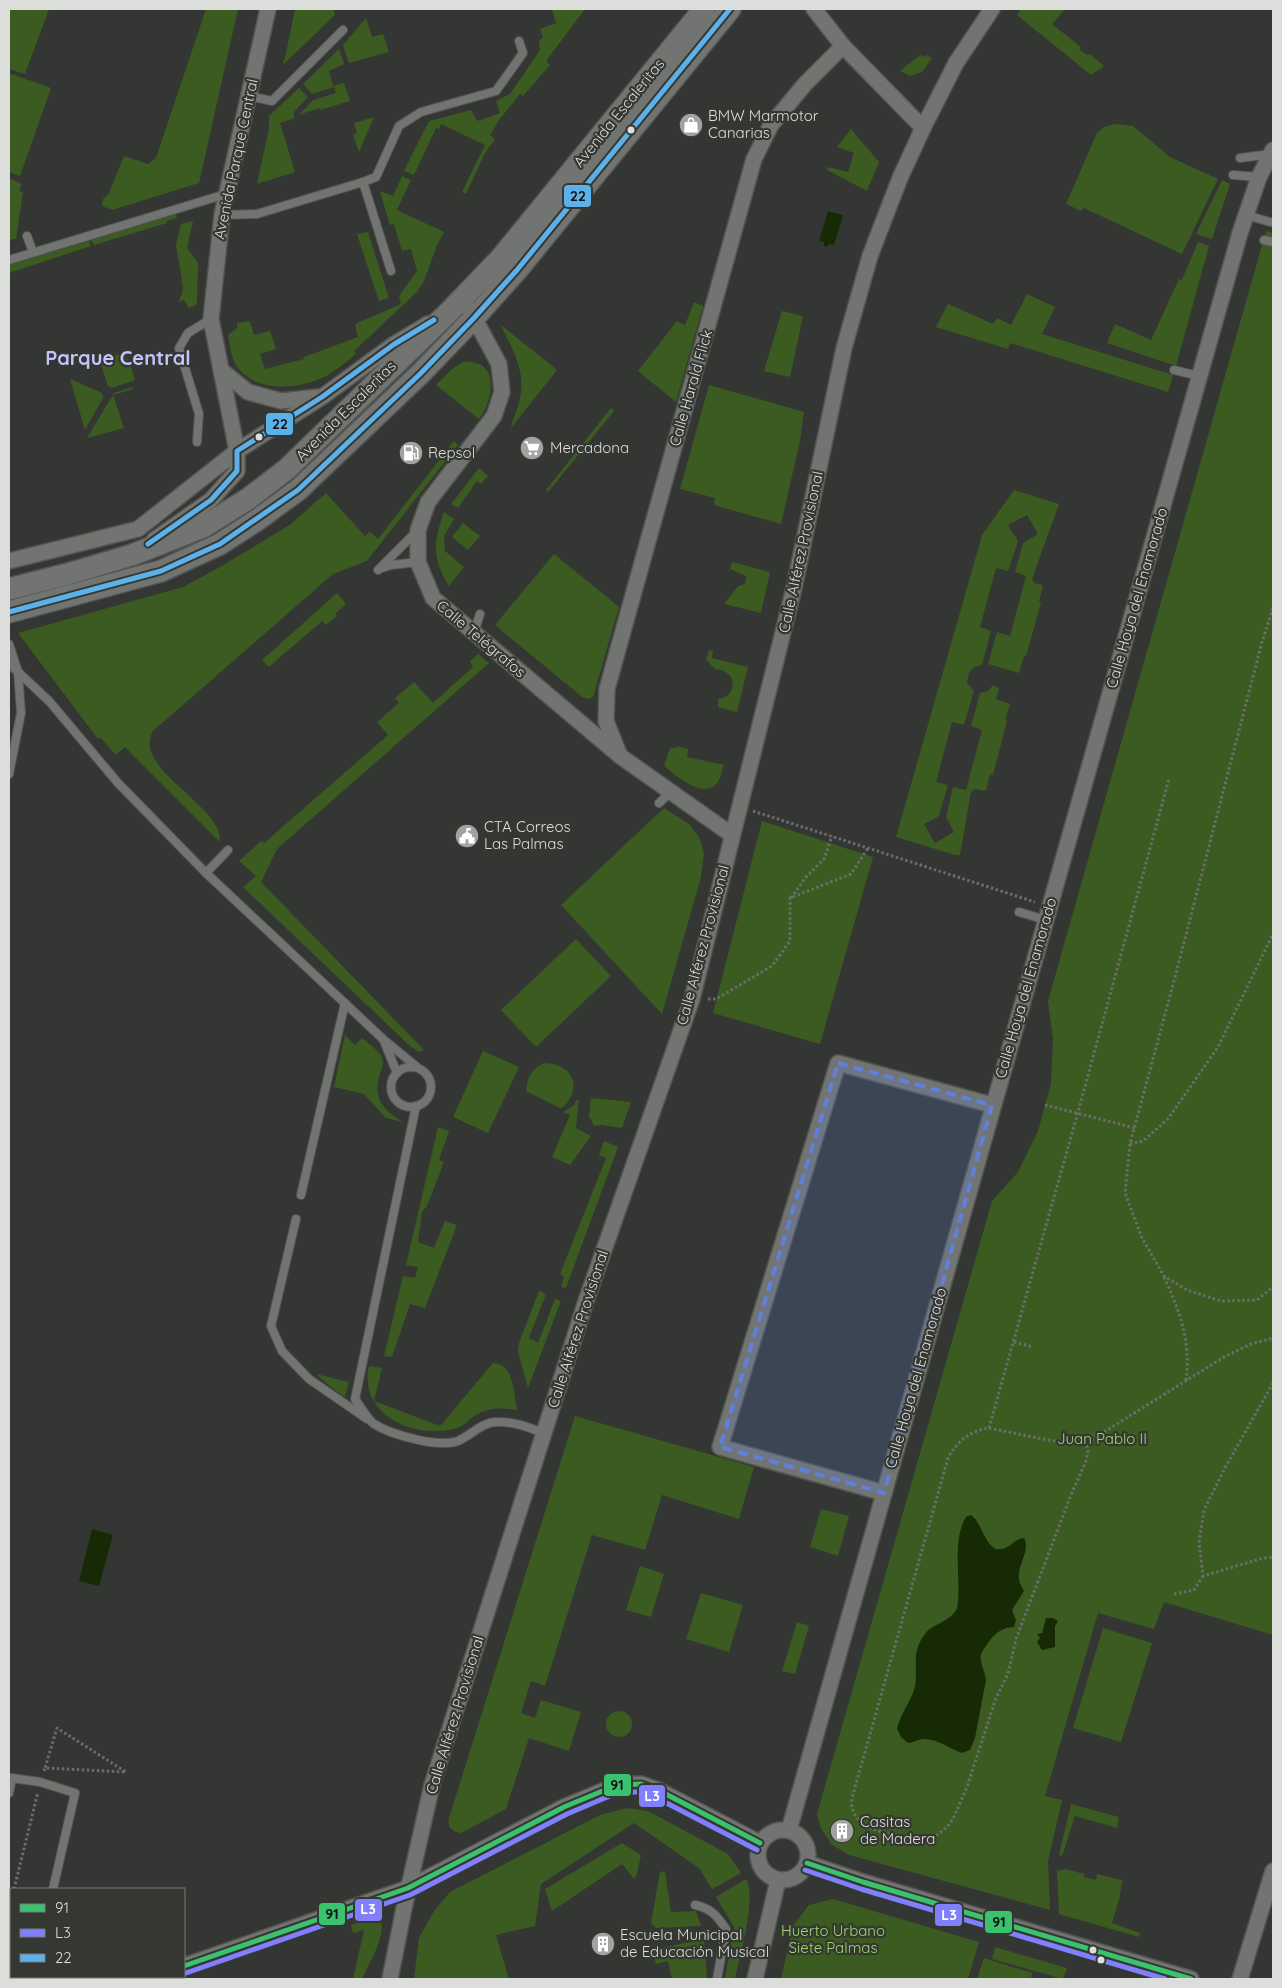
<svg xmlns="http://www.w3.org/2000/svg" width="1282" height="1988" font-family="Quicksand,sans-serif">
	<style>
		.green { fill: #3b5b21 }
		.water { fill: #162b05 }
		.lines { fill: none; stroke-linecap: round; stroke-linejoin: round }
		.lane-casing { stroke: #525451; stroke-width: 10 }
		.street-casing { stroke: #525451; stroke-width: 18 }
		.secondary-casing { stroke: #525451; stroke-width: 24 }
		.path { stroke: #6b6d6a; stroke-width: 3; stroke-dasharray: 2.5 2.5; stroke-linecap: butt }
		.lane { stroke: #727471; stroke-width: 8 }
		.street { stroke: #727471; stroke-width: 15 }
		.secondary { stroke: #727471; stroke-width: 21 }
		.bus-1-casing { stroke: #343732; stroke-width: 9 }
		.bus-2-casing { stroke: #343732; stroke-width: 9 }
		.bus-3-casing { stroke: #343732; stroke-width: 9 }
		.bus-1 { stroke: #3ac26e; stroke-width: 5 }
		.bus-2 { stroke: #8080ff; stroke-width: 5 }
		.bus-3 { stroke: #5cb1ea; stroke-width: 5 }
		.marked { fill: #6080d9; fill-opacity: 0.2; stroke: #6080d9; stroke-width: 4; stroke-dasharray: 10 6; stroke-linejoin: round }
		.bus-dot { fill: #dcdedb; stroke: #343732; stroke-width: 2 }
		.labels { text-anchor: middle; stroke-width: 4.5; stroke-linejoin: round; paint-order: stroke }
		.street-label { font-size: 15px; fill: #dcdedb; stroke: #343732 }
		.poi-label { font-size: 15px; fill: #dcdedb; stroke: #343732; text-anchor: start }
		.park-label { font-size: 15px; fill: #9bda6d; stroke: #343732 }
		.district-label { font-size: 20px; font-weight: bold; fill: #c3c4fd; stroke: #343732 }
		.line-badge { stroke: #343732; stroke-width: 2 }
		.badge-label { font-size: 14px; text-anchor: middle; font-weight: bold; fill: #fff }
		.pale-badge-label { font-size: 14px; text-anchor: middle; font-weight: bold; fill: #111 }
	</style>
	<rect width="100%" height="100%" fill="#343633"/>
	<g class="green">
		<path d="M9,9H49L25,74L9,69Z"/>
		<path d="M206,9H238L199,183L112,210L102,206L103,199L109,193L124,156L148,164L156,158Z"/>
		<path d="M295,9H333L335,15L284,64L283,62L285,58Z"/>
		<path d="M552,9H585L546,61L550,65L523,96L520,94L499,120L490,135L495,139L485,153L466,194L462,192L485,145L441,124L439,129L436,128L414,175L404,171L429,121L471,110L477,121L500,113L496,101L510,94L540,50L539,40L543,38L540,29L556,23Z"/>
		<path d="M1021,9H1065L1052,24L1081,47L1080,50L1087,55L1090,54L1104,66L1091,75L1017,15Z"/>
		<path d="M366,18L372,37L383,34L389,52L349,63L343,45Z"/>
		<path d="M339,49L344,64L329,71L333,86L344,83L350,101L320,110L319,108L299,115L313,100L336,93L334,87L312,94L303,84Z"/>
		<path d="M920,55L926,57L927,55L932,58L922,72L910,76L900,71Z"/>
		<path d="M9,73L51,88L20,176L9,172Z"/>
		<path d="M299,88L308,97L293,113L295,118L280,123L295,172L257,184L269,128V116Z"/>
		<path d="M374,117L359,152L353,135L357,133L354,123Z"/>
		<path d="M1115,124L1133,126L1170,157L1218,179L1182,254L1084,208L1081,211L1066,204L1097,133L1104,127Z"/>
		<path d="M851,129L879,162L867,191L827,170L828,167L848,172L854,153L837,147Z"/>
		<path d="M402,176L411,180L397,210L444,232L437,245L424,281L417,292L354,351L356,354C347,361 338,369 328,375C302,389 258,394 238,368C231,359 230,346 228,335L237,328V323L250,321L254,335L270,331L276,349L260,354L265,369L304,359V357L358,337L355,324L401,304L399,296L417,271L411,249L402,251L394,224L390,225L380,192V191L393,196Z"/>
		<path d="M9,178L22,184L19,191L23,192L16,239L9,240Z"/>
		<path d="M1222,180L1230,184L1212,239L1196,234Z"/>
		<path d="M176,214L177,218L167,221V223L94,245L91,240Z"/>
		<path d="M193,221L187,248L198,263L197,304L189,308L184,300L178,302L182,294L183,287L176,245L181,224Z"/>
		<path d="M1266,231L1273,233V1635L1164,1602L1154,1629L1098,1613L1045,1796L1062,1800L1048,1861L1050,1910L849,1855L831,1844L821,1828L817,1814L992,1201L1018,1172L1038,1131L1051,1084L1053,1040L1048,1001Z"/>
		<path d="M368,232L389,298L379,301L357,234Z"/>
		<path d="M89,241L91,246L9,273V265Z"/>
		<path d="M1198,242L1209,246L1176,366L1107,343L1115,324L1151,340L1179,279L1182,280Z"/>
		<path d="M1027,294L1055,307L1042,334L1173,375L1168,392L1010,343L1008,349L936,327L948,304L993,324L997,318L1011,325Z"/>
		<path d="M694,302L703,306L676,402L638,371L677,321L685,325Z"/>
		<path d="M782,311L803,316L790,377L764,371Z"/>
		<path d="M500,324L557,370L511,428C513,418 518,409 520,398C526,370 512,348 500,324Z"/>
		<path d="M119,354L129,360L135,380L112,388L108,386L100,361Z"/>
		<path d="M463,362C500,359 494,399 479,419L436,385L452,369Z"/>
		<path d="M70,379L102,393L103,398L85,430Z"/>
		<path d="M709,385L804,412L800,441L781,524L714,505L715,498L680,489Z"/>
		<path d="M132,387L133,389L113,395L124,428L87,438L114,393Z"/>
		<path d="M611,408L614,411L548,492L546,490Z"/>
		<path d="M454,441L458,445L367,561L333,574L153,731C131,769 224,806 220,842L125,747L116,755L100,737L98,739L18,633L183,587L220,567L291,524L326,493L365,536L370,532L378,539Z"/>
		<path d="M479,468L488,476L481,484L477,481L458,508L451,504Z"/>
		<path d="M1014,490L1059,504L1032,579L1034,583L1043,585L1039,602L1041,603L1026,656H1024L1019,673L988,664L997,632L1010,636L1026,576L1015,572L1023,543L1038,534L1027,515L1008,525L1018,541L1008,571L996,568L980,627L991,631L982,665L974,667L969,672L967,683L974,691L964,725L952,722L936,782L948,785L939,816L924,824L935,843L954,832L946,817L953,787L966,790L982,730L971,726L980,693L988,691L993,685L999,688L996,699L1010,704L1005,720L1007,721L993,775L990,774L986,791L975,789L971,792L960,855H955L896,837L982,535Z"/>
		<path d="M444,512L454,519L444,536L445,551L464,567L449,586C432,558 433,543 444,512Z"/>
		<path d="M463,523L480,536L468,550L452,537Z"/>
		<path d="M554,554L619,607L593,697L589,699L582,697L495,625Z"/>
		<path d="M732,562L770,572L761,613L724,604L738,586L745,584L746,576L730,569Z"/>
		<path d="M337,593L346,604L335,614L337,616L326,625L322,621L269,667L262,660Z"/>
		<path d="M709,650L713,651L712,658L748,667L737,712L718,707V699C724,698 728,696 731,691C735,683 732,674 723,671C720,669 718,670 715,669C712,667 709,662 706,660Z"/>
		<path d="M478,654L489,663L277,849L261,882L424,1050L419,1052L411,1047L243,887L256,876L239,861L261,841L264,843L388,735L377,722L399,703L395,698L414,682L433,703L473,667L470,661Z"/>
		<path d="M676,746L688,749L687,757L724,765C722,770 721,776 719,780C705,803 676,775 664,766L670,748H676Z"/>
		<path d="M664,808L689,824L699,837L704,853L701,877L662,1014L561,905Z"/>
		<path d="M762,821L873,857L820,1044L713,1013Z"/>
		<path d="M576,939L611,976L536,1047L501,1010Z"/>
		<path d="M345,1035L355,1045L362,1038C369,1044 382,1052 383,1061C383,1068 379,1074 378,1081C374,1101 387,1113 403,1122L386,1118L364,1094L334,1087Z"/>
		<path d="M483,1051L519,1067L488,1133L453,1117Z"/>
		<path d="M545,1063C573,1064 583,1088 563,1107L560,1108L526,1091C527,1077 532,1068 545,1063Z"/>
		<path d="M591,1098L631,1102L622,1128L601,1125L594,1126L589,1116Z"/>
		<path d="M577,1100H579L576,1128L591,1136L570,1165L552,1157L570,1115L563,1112L573,1106Z"/>
		<path d="M438,1127L449,1131L439,1160L444,1162L427,1206L422,1212L418,1242L434,1248L445,1221L457,1225L425,1308L410,1304L392,1357L384,1356L403,1276L415,1278L418,1267L406,1265Z"/>
		<path d="M604,1141L618,1147L566,1288L561,1287L564,1277L560,1274L606,1158L599,1155Z"/>
		<path d="M539,1291L546,1294L529,1338L538,1343L555,1299L561,1301L528,1388L518,1352L519,1343Z"/>
		<path d="M493,1363C514,1363 514,1395 517,1410C503,1408 489,1407 476,1415C467,1420 466,1426 454,1429C413,1439 358,1415 369,1366L382,1368L374,1401L440,1426Z"/>
		<path d="M316,1374L349,1382L345,1397L332,1388Z"/>
		<path d="M575,1416L754,1467L739,1519L662,1495L645,1550L592,1535L545,1686L531,1681L521,1713L535,1718L541,1700L581,1712L569,1751L529,1738L506,1809L461,1833C452,1832 447,1827 449,1818Z"/>
		<path d="M821,1509L849,1516L838,1556L810,1547Z"/>
		<path d="M640,1566L664,1574L651,1617L626,1610Z"/>
		<path d="M701,1593L743,1605L729,1652L686,1639Z"/>
		<path d="M797,1622L809,1626L795,1674L782,1671Z"/>
		<path d="M1103,1628L1152,1643L1121,1742L1073,1728Z"/>
		<circle cx="619" cy="1724" r="13"/>
		<path d="M1071,1804L1119,1817L1117,1828L1075,1816L1062,1856L1059,1855Z"/>
		<path d="M626,1808L648,1811L728,1854L741,1873L712,1889L699,1868L634,1823L541,1884L535,1926L496,1935L509,1979H414L419,1938L434,1911L450,1892L600,1815Z"/>
		<path d="M622,1843L641,1855L637,1874L634,1879L622,1864L552,1911L545,1889Z"/>
		<path d="M1066,1869L1084,1874V1877L1096,1880L1097,1874L1122,1880L1120,1896L1112,1923L1140,1933L1139,1937L1059,1914L1057,1871Z"/>
		<path d="M665,1871L671,1912L696,1911L701,1926L656,1928L651,1923L660,1872Z"/>
		<path d="M744,1880H747C756,1903 740,1954 735,1979H725L734,1927L716,1897Z"/>
		<path d="M833,1899L979,1942L968,1979H781L793,1926L809,1905Z"/>
		<path d="M372,1917L379,1918C389,1931 368,1966 362,1979H353L364,1930L353,1933L351,1925Z"/>
		<path d="M704,1939L707,1979H672L668,1961L656,1964L652,1950Z"/>
		<path d="M995,1947L1067,1968L1063,1979L992,1959Z"/>
		<path d="M984,1958L1032,1973L1031,1979H977Z"/>
	</g>
	<g class="water">
		<path d="M828,211L843,215L834,245L829,244L827,247L824,246V242L819,241Z"/>
		<path d="M971,1515C983,1524 982,1541 996,1549C1009,1551 1013,1539 1024,1538C1031,1550 1017,1565 1019,1579C1019,1583 1022,1587 1024,1591L1012,1610L1016,1620L1014,1627C997,1627 989,1641 981,1654C979,1661 985,1671 986,1680L975,1738L970,1750L962,1753C950,1749 937,1738 923,1739C918,1739 913,1743 908,1743L901,1737L897,1729C899,1716 910,1703 914,1690C920,1668 909,1655 925,1634C933,1623 951,1622 957,1608C962,1581 951,1541 966,1517Z"/>
		<path d="M92,1529L113,1535L99,1586L79,1581Z"/>
		<path d="M1046,1618H1053L1058,1621L1055,1626V1647L1042,1650L1037,1642L1040,1638L1037,1634L1042,1633Z"/>
	</g>
	<g class="lines">
		<g class="lane-casing">
			<g id="lane">
				<path d="M249,96L272,101L343,30"/>
				<path d="M1240,158L1271,154"/>
				<path d="M1233,175L1259,177"/>
				<path d="M363,182L376,177L399,126L421,112L496,91L523,53L519,41"/>
				<path d="M222,215L257,214L363,182L391,271"/>
				<path d="M1246,215L1270,222"/>
				<path d="M27,236L33,252"/>
				<path d="M1264,240L1273,242"/>
				<path d="M9,260L226,194"/>
				<path d="M1174,370L1199,376"/>
				<path d="M197,442L199,414L179,348L188,333L211,319"/>
				<path d="M382,568L391,565L418,562"/>
				<path d="M378,570L417,531"/>
				<path d="M474,633L480,614"/>
				<path d="M9,644L18,672L9,664"/>
				<path d="M9,774L21,713L18,672L49,701L118,783L206,873L228,850"/>
				<path d="M659,803L671,792"/>
				<path d="M206,873L383,1039L417,1067"/>
				<path d="M1019,912L1046,920"/>
				<path d="M384,1041L397,1073"/>
				<circle cx="411" cy="1087" r="20"/>
				<path d="M416,1106L355,1399C361,1407 367,1419 374,1424C392,1435 438,1448 458,1441C470,1436 481,1423 495,1422C513,1421 528,1427 543,1433"/>
				<path d="M301,1195L345,1003"/>
				<path d="M296,1219L271,1326L282,1351L309,1379L367,1419"/>
				<path d="M9,1793L12,1778L40,1782L75,1793L53,1889"/>
				<path d="M695,1905C711,1908 717,1916 726,1929L717,1979"/>
				<path d="M9,1957L11,1949"/>
			</g>
		</g>
		<g class="street-casing">
			<g id="street">
				<path d="M814,9L843,46L923,128"/>
				<path d="M470,310L499,364L502,392L494,416L428,502L418,530V562L433,598L620,756L732,835"/>
				<path d="M221,370L248,392L281,401L318,397"/>
				<path d="M154,540L211,500L237,471V451L211,319L222,215L268,9"/>
				<path d="M9,561L138,529L237,451L322,397L393,345L428,324"/>
				<path d="M620,756L606,721L607,689L754,159L771,125L805,84L843,46"/>
				<path d="M884,1493L720,1447L838,1063L992,1105"/>
				<path d="M789,1830L1240,233L1259,177L1273,150"/>
				<circle cx="783" cy="1855" r="25"/>
				<path d="M807,1863L863,1882L1191,1979"/>
				<path d="M184,1966L408,1888L564,1807L617,1785L641,1784L658,1790L760,1843"/>
				<path d="M146,1979L153,1977"/>
				<path d="M390,1979L404,1908L432,1785L585,1304L692,999L794,588L844,348L870,256L900,178L923,128L956,63L992,9"/>
				<path d="M755,1979L778,1880"/>
				<path d="M1240,1979L1273,1871"/>
			</g>
		</g>
		<g class="secondary-casing">
			<g id="secondary">
				<path d="M9,589L68,574L132,555L203,527L248,499L287,469L450,311L501,258L704,9"/>
				<path d="M9,612L161,571L220,544L257,520L298,490L421,373L474,318L517,270L730,9"/>
			</g>
		</g>
		<g class="path">
			<path d="M1273,608L1262,642L1174,981L1130,1144L1125,1193L1142,1238L1164,1276L1187,1290L1221,1301L1257,1300L1273,1287"/>
			<path d="M753,811L1035,902"/>
			<path d="M791,898L806,877L824,859L832,836"/>
			<path d="M708,999H716L772,966L790,941V898L851,874L868,848"/>
			<path d="M1045,1105L1135,1128"/>
			<path d="M1130,1144L1143,1141L1168,1119L1218,1047L1273,934"/>
			<path d="M1164,1277C1180,1311 1191,1342 1186,1381"/>
			<path d="M1014,1342L1033,1347"/>
			<path d="M1273,1383L1226,1466L1204,1510L1199,1543L1203,1576L1263,1558L1273,1557"/>
			<path d="M989,1428L1053,1441L1085,1438L1088,1451L1086,1461L1071,1495L1016,1639L1008,1674L996,1698L967,1787L953,1819L947,1827L933,1838L926,1840H917C894,1834 847,1831 852,1798L948,1458C958,1441 969,1431 989,1428Z"/>
			<path d="M989,1428L1078,1112L1169,779"/>
			<path d="M1085,1438L1104,1432L1224,1357L1251,1344L1273,1338"/>
			<path d="M1174,1594L1194,1590L1203,1576"/>
			<path d="M44,1771L45,1768L126,1772L57,1728L45,1768"/>
			<path d="M14,1889L38,1792"/>
			<path d="M9,1910L11,1900"/>
		</g>
		<use href="#lane" class="lane"/>
		<use href="#street" class="street"/>
		<use href="#secondary" class="secondary"/>
		<g class="bus-1-casing">
			<g id="bus-1">
				<path d="M807,1863L863,1882L1191,1979"/>
				<path d="M184,1966L408,1888L564,1807L617,1785L641,1784L658,1790L760,1843"/>
			</g>
		</g>
		<g class="bus-2-casing">
			<g id="bus-2">
				<path d="M805,1870L861,1889L1165,1979"/>
				<path d="M186,1973L410,1895L567,1814L619,1792H640L655,1797L757,1850"/>
			</g>
		</g>
		<g class="bus-3-casing">
			<g id="bus-3">
				<path d="M148,544L211,500L237,471V451L322,397L393,345L434,320"/>
				<path d="M9,612L161,571L220,544L298,490L421,373L474,318L517,270L730,9"/>
			</g>
		</g>
		<use href="#bus-1" class="bus-1"/>
		<use href="#bus-2" class="bus-2"/>
		<use href="#bus-3" class="bus-3"/>
	</g>
	<path class="marked" d="M838,1063L992,1105L884,1493L720,1447Z"/>
	<defs>
		<g id="shop-disc" transform="scale(1.25)"><circle r="9.5" fill="#a1a3a0" stroke="#343732"/><path d="M-5-2.5h2.3a2.7 3.5 0 0 1 5.4 0H5L5.5 6h-11ZM-1.5-2.5h3a1.5 2.3 0 0 0-3 0Z" fill="#fff"/></g>
		<g id="supermarket-disc" transform="scale(1.25)"><circle r="9.5" fill="#a1a3a0" stroke="#343732"/><path d="M-6-5.5h2.5l.6 2H6L4.5 2H-2.5L-4.4-4H-6ZM-1.5 3.2a1.3 1.3 0 1 0 .1 0ZM3 3.2a1.3 1.3 0 1 0 .1 0Z" fill="#fff"/></g>
		<g id="fuel-disc" transform="scale(1.25)"><circle r="9.5" fill="#a1a3a0" stroke="#343732"/><path d="M-5.5-6h7V0h2V4h1.3V-2.5L3-4.5l.8-.8L6-3V5H2.5V1h-1V6h-7ZM-4.2-4.7v3.2H.2V-4.7Z" fill="#fff"/></g>
		<g id="civic-disc" transform="scale(1.25)"><circle r="9.5" fill="#a1a3a0" stroke="#343732"/><path d="M-.6-6.5H3V-4.5H.6V-3L4-1V1h2V6H-6V1h2V-1L-.6-3ZM-1.2 2.5V6h2.4V2.5Z" fill="#fff"/></g>
		<g id="building-disc" transform="scale(1.25)"><circle r="9.5" fill="#a1a3a0" stroke="#343732"/><path d="M-4-6H4V6H1V3H-1V6H-4ZM-2.5-4.3h1.7v1.8h-1.7ZM.8-4.3h1.7v1.8H.8ZM-2.5-1h1.7V.8h-1.7ZM.8-1h1.7V.8H.8Z" fill="#fff"/></g>
	</defs>
	<g fill-rule="evenodd">
		<use href="#shop-disc" x="691" y="125"/>
		<use href="#supermarket-disc" x="532" y="448"/>
		<use href="#fuel-disc" x="411" y="453"/>
		<use href="#civic-disc" x="467" y="836"/>
		<use href="#building-disc" x="842" y="1831"/>
		<use href="#building-disc" x="603" y="1944"/>
	</g>
	<g class="bus-dot">
		<circle cx="631" cy="130" r="4.5"/>
		<circle cx="259" cy="437" r="4.5"/>
		<circle cx="1093" cy="1950" r="4.5"/>
		<circle cx="1101" cy="1960" r="4.5"/>
	</g>
	<g class="labels">
		<g class="street-label">
			<text transform="translate(619 113) rotate(-51)" y="5">Avenida Escaleritas</text>
			<text transform="translate(236 159) rotate(-78)" y="5">Avenida Parque Central</text>
			<text transform="translate(691 388) rotate(-74)" y="5">Calle Harald Flick</text>
			<text transform="translate(346 411) rotate(-45)" y="5">Avenida Escaleritas</text>
			<text transform="translate(801 552) rotate(-78)" y="5">Calle Alférez Provisional</text>
			<text transform="translate(1137 598) rotate(-74)" y="5">Calle Hoya del Enamorado</text>
			<text transform="translate(481 639) rotate(40)" y="5">Calle Telégrafos</text>
			<text transform="translate(703 945) rotate(-75)" y="5">Calle Alférez Provisional</text>
			<text transform="translate(1026 988) rotate(-74)" y="5">Calle Hoya del Enamorado</text>
			<text transform="translate(578 1329) rotate(-72)" y="5">Calle Alférez Provisional</text>
			<text transform="translate(916 1378) rotate(-74)" y="5">Calle Hoya del Enamorado</text>
			<text transform="translate(455 1715) rotate(-73)" y="5">Calle Alférez Provisional</text>
		</g>
		<g class="poi-label">
			<text x="708" y="121">BMW Marmotor<tspan x="708" dy="17">Canarias</tspan></text>
			<text x="550" y="453">Mercadona</text>
			<text x="428" y="458">Repsol</text>
			<text x="484" y="832">CTA Correos<tspan x="484" dy="17">Las Palmas</tspan></text>
			<text x="860" y="1827">Casitas<tspan x="860" dy="17">de Madera</tspan></text>
			<text x="620" y="1940">Escuela Municipal<tspan x="620" dy="17">de Educación Musical</tspan></text>
		</g>
		<g class="park-label">
			<text x="1102" y="1444">Juan Pablo II</text>
			<text x="833" y="1936">Huerto Urbano<tspan x="833" dy="17">Siete Palmas</tspan></text>
		</g>
		<g class="district-label">
			<text x="118" y="365">Parque Central</text>
		</g>
	</g>
	<g class="line-badge">
		<rect x="563" y="184" width="29" height="24" rx="5" fill="#5cb1ea"/>
		<rect x="265" y="412" width="29" height="24" rx="5" fill="#5cb1ea"/>
		<rect x="603" y="1773" width="29" height="24" rx="5" fill="#3ac26e"/>
		<rect x="638" y="1784" width="28" height="24" rx="5" fill="#8080ff"/>
		<rect x="354" y="1898" width="29" height="24" rx="5" fill="#8080ff"/>
		<rect x="318" y="1902" width="28" height="24" rx="5" fill="#3ac26e"/>
		<rect x="934" y="1903" width="29" height="24" rx="5" fill="#8080ff"/>
		<rect x="984" y="1910" width="29" height="24" rx="5" fill="#3ac26e"/>
	</g>
	<g class="badge-label">
		<text x="652" y="1801">L3</text>
		<text x="368" y="1914">L3</text>
		<text x="949" y="1920">L3</text>
	</g>
	<g class="pale-badge-label">
		<text x="578" y="201">22</text>
		<text x="280" y="429">22</text>
		<text x="617" y="1790">91</text>
		<text x="332" y="1919">91</text>
		<text x="999" y="1927">91</text>
	</g>
	<rect width="1282" height="1988" fill="none" stroke="#dcdedb" stroke-width="20"/>
	<rect x="10" y="1888" width="175" height="90" fill="#343732" stroke="#777a76"/>
	<rect x="20" y="1904" width="25" height="8" fill="#3ac26e" stroke="#777a76"/>
	<text x="55" y="1913" font-size="15" fill="#dcdedb">91</text>
	<rect x="20" y="1929" width="25" height="8" fill="#8080ff" stroke="#777a76"/>
	<text x="55" y="1938" font-size="15" fill="#dcdedb">L3</text>
	<rect x="20" y="1954" width="25" height="8" fill="#5cb1ea" stroke="#777a76"/>
	<text x="55" y="1963" font-size="15" fill="#dcdedb">22</text>
</svg>
